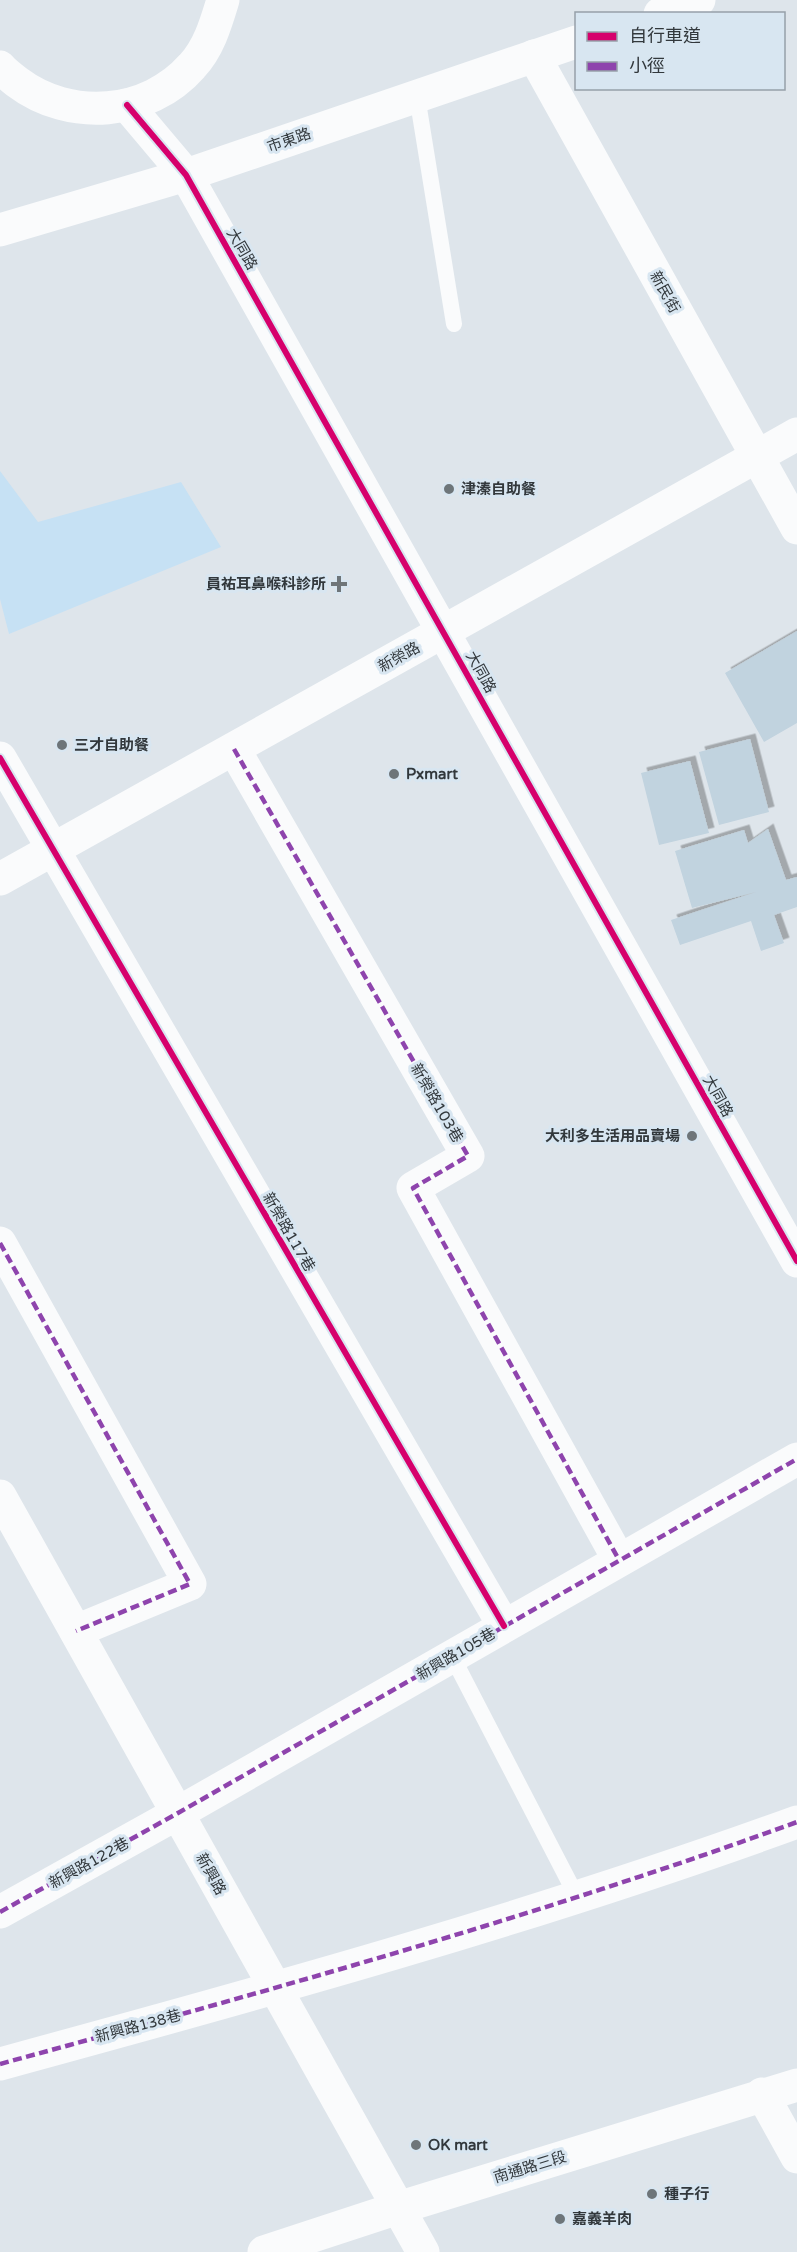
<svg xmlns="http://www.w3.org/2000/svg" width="797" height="2252" font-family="'Varela Round','Noto Sans TC',sans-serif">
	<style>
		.green { fill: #c6e1f4 }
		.building { fill: #c1d3df; filter: url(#shadow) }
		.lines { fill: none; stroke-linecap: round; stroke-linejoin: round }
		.service { stroke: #fafbfc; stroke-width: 16 }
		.minor { stroke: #fafbfc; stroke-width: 33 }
		.quiet { stroke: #8e44ad; stroke-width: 4.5; stroke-dasharray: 9 4.5; stroke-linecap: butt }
		.cycleway-casing { stroke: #d8e6f1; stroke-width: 10 }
		.cycleway { stroke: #d6006c; stroke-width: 6 }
		.poi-dot { fill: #6e7579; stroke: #d8e6f1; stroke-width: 2 }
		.labels { text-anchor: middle; stroke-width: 6; stroke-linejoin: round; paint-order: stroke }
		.street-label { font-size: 15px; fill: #32383c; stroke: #d8e6f1 }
		.poi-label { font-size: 15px; font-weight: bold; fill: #32383c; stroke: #d8e6f1; text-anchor: start }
	</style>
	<defs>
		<filter id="shadow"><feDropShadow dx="5.5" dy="-5.5" stdDeviation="0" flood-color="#0004"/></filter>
	</defs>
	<rect width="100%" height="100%" fill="#dee5eb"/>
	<path class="green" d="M0,471L38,522L181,482L221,547L9,634L0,599Z"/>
	<g class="building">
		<path d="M797,631V723L764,742L725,673Z"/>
		<path d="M750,739L769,812L719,825L699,752Z"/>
		<path d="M690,761L709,833L659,845L641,773Z"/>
		<path d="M768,829L786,880L797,877V907L774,915L784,943L761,951L751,921L680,945L671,920L756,892L692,908L675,851L744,830L748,843Z"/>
	</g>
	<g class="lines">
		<g class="service">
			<path d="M417,96L454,324"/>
			<path d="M452,1656L577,1897"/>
		</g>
		<g class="minor">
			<path d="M660,14L699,0"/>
			<path d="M534,56L797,528"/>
			<path d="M0,67C5,73 11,77 17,82C70,122 148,116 192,66C209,48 216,23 223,0"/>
			<path d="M127,105L186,175L797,1261"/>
			<path d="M0,230L186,175L576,42"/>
			<path d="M234,749L468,1156L413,1188L619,1560"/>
			<path d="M0,758L504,1626"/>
			<path d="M0,879L797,434"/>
			<path d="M0,1243L190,1584L76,1631"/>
			<path d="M0,1496L423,2252"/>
			<path d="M0,1912L178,1813L797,1459"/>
			<path d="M0,2064C268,1991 536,1917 797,1822"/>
			<path d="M762,2094L797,2157"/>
			<path d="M264,2252L398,2208L797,2085"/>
		</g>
		<g class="quiet">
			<path d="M234,749L468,1156L413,1188L619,1560"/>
			<path d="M0,1243L190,1584L76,1631"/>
			<path d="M0,1912L178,1813L797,1459"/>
			<path d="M0,2064C268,1991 536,1917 797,1822"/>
		</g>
		<g class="cycleway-casing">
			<g id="cycleway">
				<path d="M127,105L186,175L797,1261"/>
				<path d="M0,758L504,1626"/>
			</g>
		</g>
		<use href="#cycleway" class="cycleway"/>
	</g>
	<g class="poi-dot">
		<circle cx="449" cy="489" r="6"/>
		<path d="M336 575h6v6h6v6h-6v6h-6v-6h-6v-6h6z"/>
		<circle cx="62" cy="745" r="6"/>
		<circle cx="394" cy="774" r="6"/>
		<circle cx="692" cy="1136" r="6"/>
		<circle cx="416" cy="2145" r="6"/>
		<circle cx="652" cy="2194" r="6"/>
		<circle cx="560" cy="2219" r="6"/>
	</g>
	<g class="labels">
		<g class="street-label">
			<text transform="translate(289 140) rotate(-19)" y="5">市東路</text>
			<text transform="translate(242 249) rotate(60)" y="5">大同路</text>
			<text transform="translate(665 292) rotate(61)" y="5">新民街</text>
			<text transform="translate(399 657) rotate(-29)" y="5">新榮路</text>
			<text transform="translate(481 672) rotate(61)" y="5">大同路</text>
			<text transform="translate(718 1096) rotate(61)" y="5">大同路</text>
			<text transform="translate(437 1103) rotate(60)" y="5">新榮路103巷</text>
			<text transform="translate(289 1232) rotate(60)" y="5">新榮路117巷</text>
			<text transform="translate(456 1654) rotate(-30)" y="5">新興路105巷</text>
			<text transform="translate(89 1863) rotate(-29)" y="5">新興路122巷</text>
			<text transform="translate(211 1874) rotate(61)" y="5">新興路</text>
			<text transform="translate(138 2026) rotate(-15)" y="5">新興路138巷</text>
			<text transform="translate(530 2167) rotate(-17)" y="5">南通路三段</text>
		</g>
		<g class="poi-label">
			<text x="461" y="494">津溱自助餐</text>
			<text x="326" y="589" text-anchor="end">員祐耳鼻喉科診所</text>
			<text x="74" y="750">三才自助餐</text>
			<text x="406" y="779">Pxmart</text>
			<text x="680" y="1141" text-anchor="end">大利多生活用品賣場</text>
			<text x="428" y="2150">OK mart</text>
			<text x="664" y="2199">種子行</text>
			<text x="572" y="2224">嘉義羊肉</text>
		</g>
	</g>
	<rect x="575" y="12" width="210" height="78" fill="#d8e6f1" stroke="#96a0a9" stroke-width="1.5"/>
	<rect x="587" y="32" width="30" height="9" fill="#d6006c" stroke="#96a0a9" stroke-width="1.5"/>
	<text x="629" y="42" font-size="18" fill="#32383c">自行車道</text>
	<rect x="587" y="62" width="30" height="9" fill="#8e44ad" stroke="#96a0a9" stroke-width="1.5"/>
	<text x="629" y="72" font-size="18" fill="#32383c">小徑</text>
</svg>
